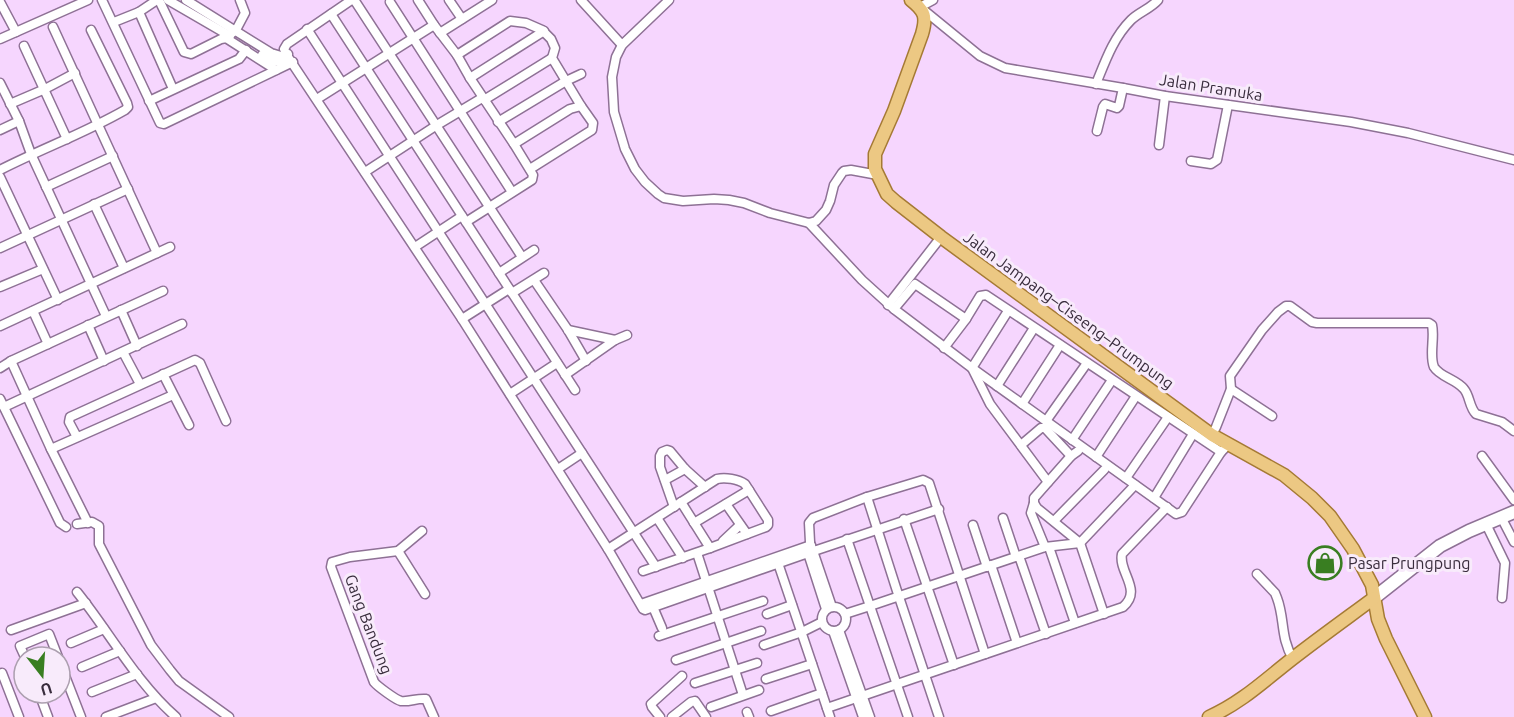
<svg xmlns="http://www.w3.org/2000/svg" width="1514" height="717" font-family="Ubuntu,sans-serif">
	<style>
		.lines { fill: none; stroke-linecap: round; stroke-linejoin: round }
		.minor-casing { stroke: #8e7195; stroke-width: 11 }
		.secondary-casing { stroke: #8e7195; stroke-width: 15 }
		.primary-casing { stroke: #a57a35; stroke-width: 15 }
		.minor { stroke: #fff; stroke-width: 8 }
		.secondary { stroke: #fff; stroke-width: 12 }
		.primary { stroke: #ecc883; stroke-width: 12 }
		.labels { text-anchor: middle; stroke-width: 6; stroke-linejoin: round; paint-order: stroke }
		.street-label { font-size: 16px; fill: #392d3d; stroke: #f8ebfb }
		.poi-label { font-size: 16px; fill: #392d3d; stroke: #f8ebfb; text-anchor: start }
	</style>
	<rect width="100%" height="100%" fill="#f6d6fe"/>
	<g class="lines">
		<g class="minor-casing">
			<g id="minor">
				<path d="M102,0L160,123L164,124L293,62"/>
				<path d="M159,0L184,52L191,54L221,39L226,38L276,70"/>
				<path d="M168,0L230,36"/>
				<path d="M186,0L271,53L281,56L288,54"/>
				<path d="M418,0L434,25L457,55L470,78L514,144L533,175L532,180L466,222"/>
				<path d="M449,0L462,19"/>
				<path d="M581,0L622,45"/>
				<path d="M669,0L622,45L616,57L612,77L614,112L625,149L635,169L645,182L658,194L664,198L683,201L714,199L729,200L744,203L770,213L809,223L816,221L826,210L830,201L834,185L842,173L844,171L851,170L878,175"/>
				<path d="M933,0L920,7L980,56L1005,68L1123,88L1165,96L1351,122L1408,133L1514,160"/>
				<path d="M0,2L16,32"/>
				<path d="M390,2L512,192"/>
				<path d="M139,12L173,89"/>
				<path d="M331,14L575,390"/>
				<path d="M114,22L139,12L157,0"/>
				<path d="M53,27L157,253"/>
				<path d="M307,29L656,567"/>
				<path d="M232,33L236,30L245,13L240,0"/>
				<path d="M440,33L492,0"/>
				<path d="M0,39L88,0"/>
				<path d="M24,46L67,139"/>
				<path d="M262,55C271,60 279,65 289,59"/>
				<path d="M457,55L510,21L526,23L542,30L551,39L555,48L552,58L581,106L593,123L592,130L530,169"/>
				<path d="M470,78L544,31"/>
				<path d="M0,83L19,121L31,154L106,316"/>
				<path d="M1096,84C1105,62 1113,38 1131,20C1139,12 1150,9 1158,0"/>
				<path d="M317,99L434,25"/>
				<path d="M484,100L552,58"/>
				<path d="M149,101L239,59L246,50"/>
				<path d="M10,104L45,89L75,73"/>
				<path d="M498,122L566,81L581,74"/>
				<path d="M0,130L19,121"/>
				<path d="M1097,131L1103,107L1105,104L1117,108L1119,106L1123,88"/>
				<path d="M514,144L570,109L581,106"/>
				<path d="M1159,145L1165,96"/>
				<path d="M1191,161L1211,164L1217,160L1228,105"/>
				<path d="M0,170C41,149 85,133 125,110L128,107L127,103L91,30"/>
				<path d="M365,172L437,125L482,98"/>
				<path d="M0,177L58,300"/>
				<path d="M46,187L113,156"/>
				<path d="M94,204L124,268"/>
				<path d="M809,223L862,280L894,309"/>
				<path d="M415,247L462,216"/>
				<path d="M0,248L128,189"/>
				<path d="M522,257L355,1L353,0L350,1L287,44L284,49L288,57L462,319L608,549L643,609L645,610L808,553L826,609"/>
				<path d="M499,273L534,250"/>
				<path d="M534,280L568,330L586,361"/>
				<path d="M0,287L43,269"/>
				<path d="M512,293L544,273"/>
				<path d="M888,305L941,237"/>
				<path d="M121,310L137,346"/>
				<path d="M33,311L48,344"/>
				<path d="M1008,311L972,368L990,404L1048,482"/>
				<path d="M462,319L509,289"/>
				<path d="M966,319L915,284L894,309L972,368L1176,514L1182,512L1221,452"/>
				<path d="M88,325L104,361"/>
				<path d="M0,326L170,247"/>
				<path d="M568,330L615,340"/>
				<path d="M944,348L966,319L980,296L986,295L1221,452L1224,449"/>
				<path d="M123,352L140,384"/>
				<path d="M11,361L51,449L88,523"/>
				<path d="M0,368L11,361L163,291"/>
				<path d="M163,374L189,425"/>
				<path d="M565,375L615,340L627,335"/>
				<path d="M997,386L1034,328"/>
				<path d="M1231,389L1272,416"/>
				<path d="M510,394L557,363"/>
				<path d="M0,399L60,523L66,527"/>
				<path d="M1022,404L1060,345"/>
				<path d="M4,407L182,324"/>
				<path d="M1046,421L1087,363"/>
				<path d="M1212,435L1216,427L1231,389L1230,376L1262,330L1278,312L1286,306H1290L1312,322L1317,323H1429L1432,325C1435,337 1429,356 1434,367C1440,377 1456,379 1464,389C1470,396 1469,407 1476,414L1502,422L1514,431"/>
				<path d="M77,437L69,422L70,417L195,360L200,363L226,421"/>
				<path d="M1072,440L1112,380"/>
				<path d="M1021,445L1041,428H1045L1071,456"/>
				<path d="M51,449L173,395"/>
				<path d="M1078,451L1071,456L1034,498V503L1037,508L1080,543L1104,614"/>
				<path d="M1482,456L1514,500"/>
				<path d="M1096,457L1136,396"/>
				<path d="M558,469L582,453"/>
				<path d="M1126,478L1168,417"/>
				<path d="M665,480L685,469"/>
				<path d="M867,497L897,591L939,717"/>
				<path d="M1154,498L1193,434"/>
				<path d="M681,502L710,548"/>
				<path d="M1034,503L1031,513L1045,547"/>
				<path d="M726,504L747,534"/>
				<path d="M674,507L660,467V456L662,452L667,450L670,451L685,469L705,487"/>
				<path d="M1501,517L1514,542"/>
				<path d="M657,518L683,558"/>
				<path d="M1003,518L1016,557"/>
				<path d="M904,519L954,665"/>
				<path d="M1054,521L1104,470"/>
				<path d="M694,523L749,490"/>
				<path d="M77,524L92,522L99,526V544L151,645L170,670L179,681L229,717"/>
				<path d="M1486,524L1505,563L1502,598"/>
				<path d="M973,525L987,567"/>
				<path d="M422,531L398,551L350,557L332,562L331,567L374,682C377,686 396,700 401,701C410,702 417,698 426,699L434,717"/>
				<path d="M847,539L908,717"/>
				<path d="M723,541L740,525"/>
				<path d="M810,542L809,523L813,518L867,497L923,480L929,483L985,654"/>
				<path d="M1049,547L1075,623"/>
				<path d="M812,548L832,607"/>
				<path d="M608,549L717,479C725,477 738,479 745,484L768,520V525L766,527L710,548L643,571"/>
				<path d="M807,550L808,553L939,509"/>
				<path d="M398,551L425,594"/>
				<path d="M697,553L743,695"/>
				<path d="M1019,556L1046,634"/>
				<path d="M778,563L830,717"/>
				<path d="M991,565L1017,643"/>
				<path d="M1257,574L1275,593L1277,598C1285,619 1280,637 1293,659"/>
				<path d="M77,592C110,633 136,682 176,717"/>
				<path d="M641,604L811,545"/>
				<circle cx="834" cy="619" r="12"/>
				<path d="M653,607L662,628"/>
				<path d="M767,614L792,605"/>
				<path d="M845,614L870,606L1045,547L1080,543L1135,485"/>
				<path d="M11,630L86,603"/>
				<path d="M839,630L870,717"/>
				<path d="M833,631L863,717"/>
				<path d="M659,636L763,601"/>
				<path d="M71,643L104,629"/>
				<path d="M764,645L802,632L822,622"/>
				<path d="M25,657L20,646L49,634L58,657"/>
				<path d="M676,660L761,631"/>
				<path d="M60,663L81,717"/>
				<path d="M82,667L120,651"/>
				<path d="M2,673L19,717"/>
				<path d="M766,679L812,664"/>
				<path d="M695,683L757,663"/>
				<path d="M92,692L137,674"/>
				<path d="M39,693L48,717"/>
				<path d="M711,707L759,690"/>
				<path d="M827,708L1123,607C1143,590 1118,572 1122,554L1167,507"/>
				<path d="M771,711L822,693"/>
				<path d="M747,712L749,717"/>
				<path d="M106,717L156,698"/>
				<path d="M660,717L652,707L651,704L682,676"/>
				<path d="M672,717L691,702L695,701L706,717"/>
			</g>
		</g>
		<g class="secondary-casing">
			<path id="secondary" d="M1374,598L1440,546L1469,531L1514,512"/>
		</g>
		<g class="primary-casing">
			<g id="primary">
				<path d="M911,0C925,11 927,17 922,34L894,111L875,154V169L887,194L896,202L941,237L1212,435L1284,475L1312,498L1330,516L1353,549L1372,585L1378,619L1386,639L1425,717"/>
				<path d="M1209,717C1241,703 1265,680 1292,659C1319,638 1347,618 1374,598"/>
			</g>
		</g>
		<use href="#minor" class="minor"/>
		<use href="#secondary" class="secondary"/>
		<use href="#primary" class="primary"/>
	</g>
	<defs>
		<g id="shop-ring" transform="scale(1.725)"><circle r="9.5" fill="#f8ebfb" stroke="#397e21" stroke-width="1.5"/><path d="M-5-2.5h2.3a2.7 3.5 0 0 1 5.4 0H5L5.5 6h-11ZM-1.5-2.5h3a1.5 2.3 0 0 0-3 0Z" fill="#397e21"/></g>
	</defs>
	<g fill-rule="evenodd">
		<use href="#shop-ring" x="1325" y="563"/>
	</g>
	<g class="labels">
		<g class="street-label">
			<text transform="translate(1211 87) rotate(9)" y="6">Jalan Pramuka</text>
			<text transform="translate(1069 310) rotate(36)" y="6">Jalan Jampang–Ciseeng–Prumpung</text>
			<text transform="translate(369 624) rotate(69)" y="6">Gang Bandung</text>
		</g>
		<g class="poi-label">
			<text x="1348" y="569">Pasar Prungpung</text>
		</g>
	</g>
	<g transform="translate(42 675) rotate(163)"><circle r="28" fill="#f8ebfb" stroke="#ac9faf" stroke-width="1.5"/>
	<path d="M0-4.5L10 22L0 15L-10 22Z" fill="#397e21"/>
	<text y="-9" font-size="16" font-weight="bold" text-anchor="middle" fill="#392d3d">U</text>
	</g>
</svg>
